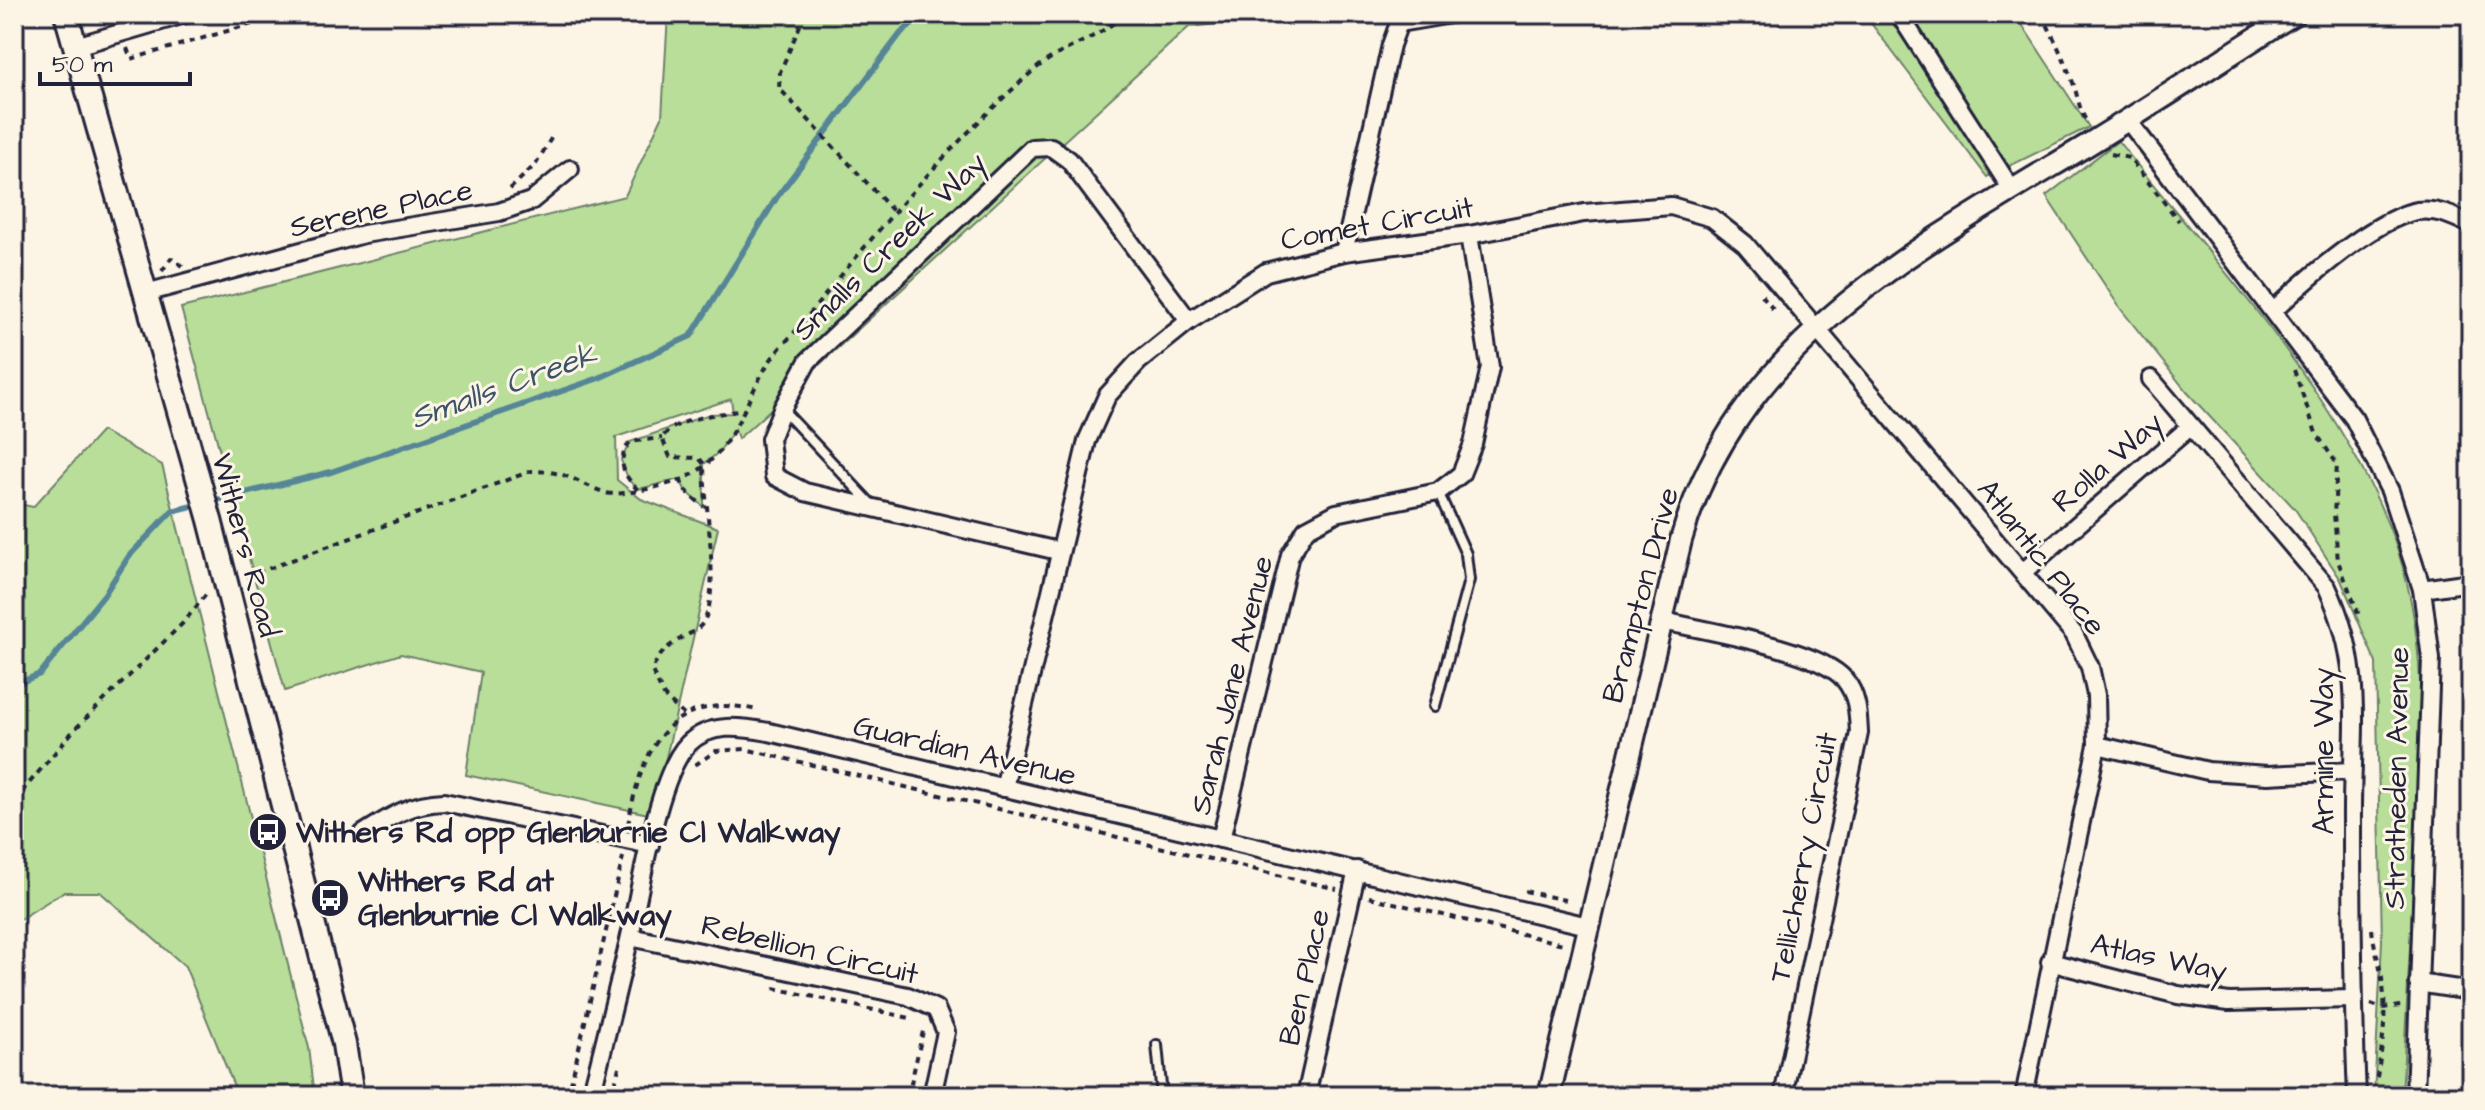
<svg xmlns="http://www.w3.org/2000/svg" width="2485" height="1110" font-family="'Architects Daughter',sans-serif">
	<style>
		.green { fill: #b8de99; stroke: #6d806a; stroke-width: 2 }
		.lines { fill: none; stroke-linecap: round; stroke-linejoin: round }
		.stream { stroke: #568597; stroke-width: 6 }
		.service-casing { stroke: #22223b; stroke-width: 14 }
		.minor-casing { stroke: #22223b; stroke-width: 22 }
		.tertiary-casing { stroke: #22223b; stroke-width: 26 }
		.secondary-casing { stroke: #22223b; stroke-width: 28 }
		.path { stroke: #22223b; stroke-width: 4; stroke-dasharray: 6 6; stroke-linecap: butt }
		.service { stroke: #fcf5e5; stroke-width: 8 }
		.minor { stroke: #fcf5e5; stroke-width: 16 }
		.tertiary { stroke: #fcf5e5; stroke-width: 20 }
		.secondary { stroke: #fcf5e5; stroke-width: 22 }
		.labels { text-anchor: middle; stroke-width: 6; stroke-linejoin: round; paint-order: stroke }
		.street-label { font-size: 30px; fill: #22223b; stroke: #fcf5e5 }
		.poi-label { font-size: 30px; font-weight: bold; fill: #22223b; stroke: #fcf5e5; text-anchor: start }
		.water-label { font-size: 32px; font-style: italic; fill: #3c5469; stroke: #fcf5e5 }
	</style>
	<rect width="100%" height="100%" fill="#fcf5e5"/>
	<filter id="ink" filterUnits="userSpaceOnUse"><feTurbulence type="fractalNoise" baseFrequency=".0125" numOctaves="2"/><feDisplacementMap in="SourceGraphic" scale="16" xChannelSelector="R" yChannelSelector="G"/><feConvolveMatrix kernelMatrix="1 2 1 2 8 2 1 2 1" color-interpolation-filters="sRGB"/></filter>
	<g filter="url(#ink)">
		<g class="green">
			<path d="M668,14H1314L1189,27L738,439L735,429L719,452L704,464V507L685,490L680,479L639,489L629,481L621,460L630,442L710,414L733,413L731,399L616,437L617,480L641,499L718,528L653,815L466,775L481,672L401,654L285,691L181,308L625,196L662,117Z"/>
			<path d="M1864,14H2015L2089,127L1987,177Z"/>
			<path d="M2118,141C2212,259 2340,394 2393,537C2431,638 2421,749 2415,854C2411,935 2406,1015 2402,1096H2374L2382,941L2376,663L2341,580L2295,509L2187,392L2120,308L2046,196Z"/>
			<path d="M102,431L162,465L309,1048L315,1096H238L185,966L100,892H63L14,923V503L33,507Z"/>
		</g>
		<g class="lines">
			<path class="stream" d="M14,685L40,674L104,595L129,556L172,511L331,472L599,378L691,336L777,197L901,33L925,14"/>
			<g class="service-casing">
				<g id="service">
					<path d="M782,409L873,506"/>
					<path d="M1435,706L1469,580L1466,554L1438,492"/>
					<path d="M1157,1045L1162,1096"/>
				</g>
			</g>
			<g class="minor-casing">
				<g id="minor">
					<path d="M1899,14L2012,190"/>
					<path d="M76,46L185,14"/>
					<path d="M2127,119L2354,419L2390,491L2422,589L2431,659L2415,1096"/>
					<path d="M1344,252L1391,45L1399,23L1451,14"/>
					<path d="M146,293L364,234L499,212L531,201L570,169"/>
					<path d="M2274,310C2306,280 2374,219 2417,211C2437,208 2455,217 2471,225"/>
					<path d="M2151,379L2327,587C2366,670 2351,734 2352,821C2352,913 2353,1004 2357,1096"/>
					<path d="M1058,551L805,492L774,476L770,439L782,409L808,361L1032,148L1051,147L1069,160L1189,321"/>
					<path d="M2024,571L2190,427"/>
					<path d="M2422,589L2471,582"/>
					<path d="M1663,621C1706,631 1820,649 1845,680C1858,696 1858,714 1859,733L1783,1096"/>
					<path d="M2097,745L2208,771L2268,775L2351,771"/>
					<path d="M1004,788L1087,441L1107,396L1138,362L1189,321L1266,272L1344,252L1469,235L1584,213L1671,206L1712,218L1745,244L2074,634L2090,667L2096,695L2097,745L2024,1096"/>
					<path d="M363,834C391,816 411,803 444,802L650,845"/>
					<path d="M1221,839L1290,555L1306,529L1336,513L1438,492L1461,474L1473,444L1490,367L1469,235"/>
					<path d="M630,937L908,996L936,1009L946,1032L932,1096"/>
					<path d="M2050,962L2178,995L2229,1002L2353,999"/>
					<path d="M2418,983L2471,991"/>
					<path d="M591,1096C604,1043 618,989 630,936C640,891 658,773 688,744C710,722 741,727 769,732L1588,926"/>
					<path d="M1306,1096L1357,870"/>
				</g>
			</g>
			<g class="tertiary-casing">
				<path id="tertiary" d="M1549,1096L1681,540C1737,342 1925,243 2089,144C2158,102 2225,57 2294,14"/>
			</g>
			<g class="secondary-casing">
				<path id="secondary" d="M66,14L210,520L344,1044L352,1096"/>
			</g>
			<g class="path">
				<path d="M805,14L780,72L779,88L893,211"/>
				<path d="M2042,14C2053,36 2063,57 2072,80C2078,95 2078,108 2087,122"/>
				<path d="M127,48L131,59L286,14"/>
				<path d="M2111,154L2129,158L2179,221"/>
				<path d="M510,189L536,164L553,135"/>
				<path d="M162,271L171,258L183,266"/>
				<path d="M1762,295L1775,312"/>
				<path d="M2294,370L2316,433L2337,464L2334,514L2338,561L2360,618"/>
				<path d="M680,479L685,490L704,507"/>
				<path d="M638,490C623,475 616,460 630,442L662,438"/>
				<path d="M246,577L531,471C569,471 574,482 606,493C619,497 669,485 683,479C733,457 742,405 768,364C776,351 789,339 799,327C872,237 945,148 1033,71C1061,47 1098,40 1124,14"/>
				<path d="M684,715L664,696L652,671C664,637 695,638 704,621C721,589 704,503 704,464L699,458L670,457L662,438C674,418 724,413 745,410"/>
				<path d="M695,765L716,751L745,749L1337,889"/>
				<path d="M14,801L74,730L183,623L208,592"/>
				<path d="M628,825C641,749 670,690 757,710"/>
				<path d="M1525,891L1569,901"/>
				<path d="M1369,897L1567,945"/>
				<path d="M2372,929C2374,949 2381,967 2383,986C2387,1018 2382,1050 2376,1082"/>
				<path d="M774,988L910,1018"/>
				<path d="M2371,1004L2382,1008L2401,1006"/>
				<path d="M568,1096L623,857"/>
				<path d="M612,1096L620,1063"/>
				<path d="M908,1096L924,1027"/>
			</g>
			<use href="#service" class="service"/>
			<use href="#minor" class="minor"/>
			<use href="#tertiary" class="tertiary"/>
			<use href="#secondary" class="secondary"/>
		</g>
	</g>
	<defs>
		<g id="bus-disc" transform="scale(2)"><circle r="9.5" fill="#22223b" stroke="#fcf5e5"/><path d="M-5-6H5V4H4V6H2V4H-2V6H-4V4H-5ZM-3.5-4V0h7V-4ZM-3.5 1.2v1.5H-2V1.2ZM2 1.2v1.5H3.5V1.2Z" fill="#fff"/></g>
	</defs>
	<g fill-rule="evenodd">
		<use href="#bus-disc" x="268" y="832"/>
		<use href="#bus-disc" x="330" y="898"/>
	</g>
	<g class="labels">
		<g class="street-label">
			<text transform="translate(381 208) rotate(-12)" y="10">Serene Place</text>
			<text transform="translate(1377 223) rotate(-10)" y="10">Comet Circuit</text>
			<text transform="translate(889 246) rotate(-44)" y="10">Smalls Creek Way</text>
			<text transform="translate(2107 462) rotate(-41)" y="10">Rolla Way</text>
			<text transform="translate(246 545) rotate(75)" y="10">Withers Road</text>
			<text transform="translate(2042 557) rotate(52)" y="10">Atlantic Place</text>
			<text transform="translate(1640 595) rotate(-75)" y="10">Brampton Drive</text>
			<text transform="translate(1231 685) rotate(-76)" y="10">Sarah Jane Avenue</text>
			<text transform="translate(965 750) rotate(13)" y="10">Guardian Avenue</text>
			<text transform="translate(2323 751) rotate(-90)" y="10">Armine Way</text>
			<text transform="translate(2396 778) rotate(-89)" y="10">Stratheden Avenue</text>
			<text transform="translate(1803 857) rotate(-79)" y="10">Tellicherry Circuit</text>
			<text transform="translate(810 949) rotate(13)" y="10">Rebellion Circuit</text>
			<text transform="translate(2159 957) rotate(12)" y="10">Atlas Way</text>
			<text transform="translate(1304 977) rotate(-77)" y="10">Ben Place</text>
		</g>
		<g class="poi-label">
			<text x="296" y="842">Withers Rd opp Glenburnie Cl Walkway</text>
			<text x="358" y="891">Withers Rd at<tspan x="358" dy="34">Glenburnie Cl Walkway</tspan></text>
		</g>
		<g class="water-label">
			<text transform="translate(503 385) rotate(-20)" y="11">Smalls Creek</text>
		</g>
	</g>
	<rect width="2485" height="1110" fill="none" stroke="#fcf5e5" stroke-width="48"/>
	<rect x="24" y="24" width="2437" height="1062" fill="none" stroke="#22223b" stroke-width="3" filter="url(#ink)"/>
	<path d="M40 72v12h150v-12" fill="none" stroke="#22223b" stroke-width="4"/>
	<text x="52" y="72" font-size="24" fill="#22223b" stroke="#fcf5e5" stroke-width="6" paint-order="stroke">50 m</text>
</svg>
